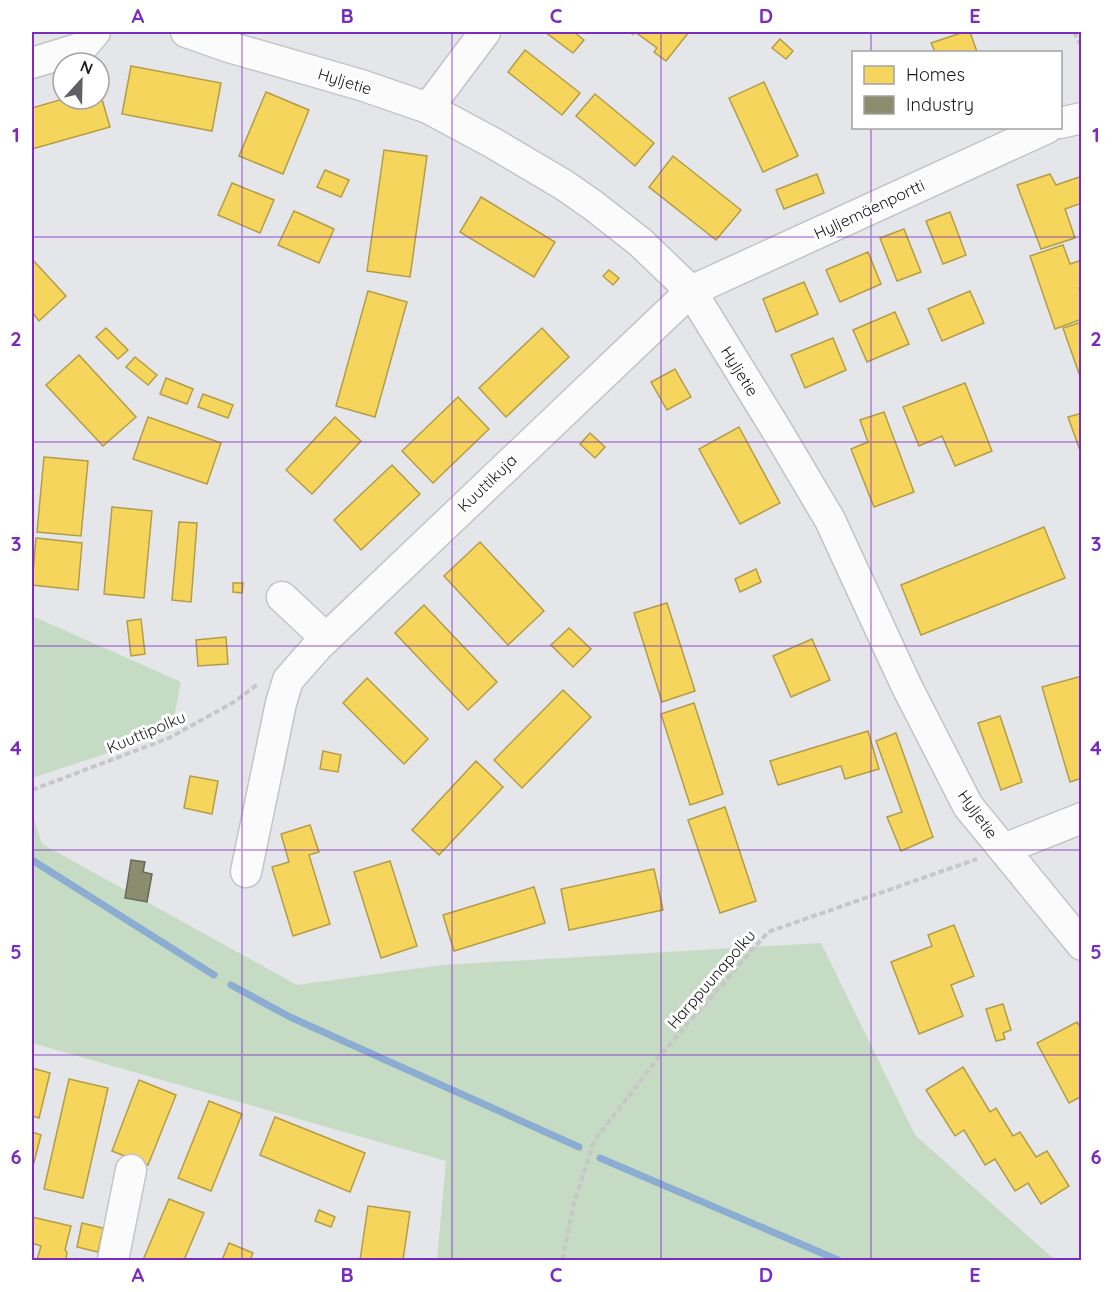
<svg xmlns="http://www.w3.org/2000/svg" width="1113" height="1292" font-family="Quicksand,sans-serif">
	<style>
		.green { fill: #c5dbc4 }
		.homes { fill: #f6d55c; stroke: #b39d48; stroke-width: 1.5 }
		.industry { fill: #8c8c6e; stroke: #696a55; stroke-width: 1.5 }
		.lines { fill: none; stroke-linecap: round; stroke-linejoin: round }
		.stream { stroke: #8aadd1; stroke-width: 7 }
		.minor-casing { stroke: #c4c4c7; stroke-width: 33 }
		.path { stroke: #c7c7c8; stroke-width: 4; stroke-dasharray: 6 3; stroke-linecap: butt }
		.minor { stroke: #fbfbfc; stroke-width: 30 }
		.grid { fill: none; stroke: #7b2cbf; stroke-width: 1.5; stroke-opacity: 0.55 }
		.labels { text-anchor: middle; stroke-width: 6; stroke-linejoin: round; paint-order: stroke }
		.street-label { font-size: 16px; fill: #18191b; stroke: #fff }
		.neatline { fill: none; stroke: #7b2cbf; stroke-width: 2 }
		.grid-label { font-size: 20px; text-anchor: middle; font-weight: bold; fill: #7b2cbf }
	</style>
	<rect width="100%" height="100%" fill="#e5e6e9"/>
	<g class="green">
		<path d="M32,616L181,682L171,732L32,778Z"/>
		<path d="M32,813L42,844L297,985L442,965L821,943L915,1135L1055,1260H437L446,1161L32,1043Z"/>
	</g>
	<g class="homes">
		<path d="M545,32H574L584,40L573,53Z"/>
		<path d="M634,32H689L666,61L654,52L657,48L635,32L632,35Z"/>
		<path d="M964,32H970L977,52H935L931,43Z"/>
		<path d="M780,39L793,51L786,59L772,48Z"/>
		<path d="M525,50L580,93L562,115L508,72Z"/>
		<path d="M131,66L221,83L212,131L122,114Z"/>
		<path d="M764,82L798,156L763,172L729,98Z"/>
		<path d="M99,89L110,127L32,149V108L63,99H99Z"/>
		<path d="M266,92L309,110L283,174L239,156Z"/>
		<path d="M595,94L654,143L635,166L576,116Z"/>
		<path d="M384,150L427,156L410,277L367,271Z"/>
		<path d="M673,156L741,210L716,240L649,187Z"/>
		<path d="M325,170L349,180L341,197L317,187Z"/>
		<path d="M817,174L824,193L784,209L776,190Z"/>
		<path d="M1050,174L1056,185L1082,176V203L1065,209L1075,238L1041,249L1017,185Z"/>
		<path d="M232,183L274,200L260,233L218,215Z"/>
		<path d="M481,197L555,242L534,277L460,232Z"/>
		<path d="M294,211L334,229L319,263L278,245Z"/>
		<path d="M950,212L966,255L943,264L926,221Z"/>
		<path d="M904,229L921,272L897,281L880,238Z"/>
		<path d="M1063,245L1070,264L1082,260V287L1079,288L1082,295V319L1055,329L1030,256Z"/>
		<path d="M868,252L881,284L840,302L826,270Z"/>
		<path d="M32,259L66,296L39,321L32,312Z"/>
		<path d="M609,270L619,278L613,285L603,276Z"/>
		<path d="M804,282L818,314L776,332L763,299Z"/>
		<path d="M368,291L407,302L375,417L336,406Z"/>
		<path d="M970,291L984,323L942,341L928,309Z"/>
		<path d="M895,312L909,344L867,362L853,330Z"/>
		<path d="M1082,322V382L1063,328Z"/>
		<path d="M106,328L128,350L118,359L96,337Z"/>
		<path d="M542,328L569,357L506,417L479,388Z"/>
		<path d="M833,338L846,370L805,388L791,355Z"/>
		<path d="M79,355L136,417L103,446L46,385Z"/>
		<path d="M135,357L157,375L148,385L126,367Z"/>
		<path d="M675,369L691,397L667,410L651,382Z"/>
		<path d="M166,378L193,389L187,404L160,394Z"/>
		<path d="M965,383L992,451L955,466L942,436L919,446L903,407Z"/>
		<path d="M203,394L233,405L228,418L198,407Z"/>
		<path d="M458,397L489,429L433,483L402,451Z"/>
		<path d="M884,412L914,492L874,507L851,449L868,442L860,420Z"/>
		<path d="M1082,413V456L1068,417Z"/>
		<path d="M148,417L221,443L207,484L133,459Z"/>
		<path d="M335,417L361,441L312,494L286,470Z"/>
		<path d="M739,427L780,503L740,524L699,449Z"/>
		<path d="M590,433L605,447L595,458L580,444Z"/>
		<path d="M44,457L88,461L81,536L37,532Z"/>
		<path d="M392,465L420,494L361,550L334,520Z"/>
		<path d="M112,507L152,511L144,598L104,594Z"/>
		<path d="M179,522L197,523L191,602L172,600Z"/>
		<path d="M1044,527L1065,578L921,635L901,585Z"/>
		<path d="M36,538L82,543L78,590L32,585Z"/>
		<path d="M480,542L544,611L508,645L444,576Z"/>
		<path d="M756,569L761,582L740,592L735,579Z"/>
		<path d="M233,583H243L242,593L233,592Z"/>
		<path d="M667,603L695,691L662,702L634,613Z"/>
		<path d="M424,605L497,682L468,710L395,633Z"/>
		<path d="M141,619L145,654L131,656L127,621Z"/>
		<path d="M569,628L591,649L573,667L551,645Z"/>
		<path d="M226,637L228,664L198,666L196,640Z"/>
		<path d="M812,639L830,680L791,697L773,656Z"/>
		<path d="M1082,676V778L1070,782L1042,687Z"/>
		<path d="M367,678L428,739L404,764L343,703Z"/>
		<path d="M563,690L591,717L522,788L494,760Z"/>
		<path d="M694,703L723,794L690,805L661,714Z"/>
		<path d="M1000,716L1022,782L1001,790L978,723Z"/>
		<path d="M868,731L879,769L845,779L841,766L778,785L770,761Z"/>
		<path d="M896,733L933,837L901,851L887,817L902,812L876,741Z"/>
		<path d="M323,751L341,755L338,772L320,769Z"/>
		<path d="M476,761L503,787L439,855L412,830Z"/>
		<path d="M190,776L218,781L212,814L184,808Z"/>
		<path d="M725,807L756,901L720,913L688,820Z"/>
		<path d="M310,825L319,852L309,855L330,924L293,936L272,867L289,862L281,834Z"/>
		<path d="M390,861L417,946L381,958L354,872Z"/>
		<path d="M654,869L663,910L569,930L561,889Z"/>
		<path d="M534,887L545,923L454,951L443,915Z"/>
		<path d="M954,925L974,976L951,985L963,1016L919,1034L891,962L932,946L928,935Z"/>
		<path d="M1003,1004L1011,1030L1003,1033L1005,1039L996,1041L986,1009Z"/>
		<path d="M1077,1022L1082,1030V1096L1069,1103L1037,1043Z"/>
		<path d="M963,1067L990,1112L996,1108L1013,1136L1020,1132L1036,1157L1047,1151L1069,1186L1041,1204L1028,1183L1015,1191L995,1159L985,1165L964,1130L955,1136L926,1090Z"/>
		<path d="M32,1068L50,1073L39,1118L32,1116Z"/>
		<path d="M69,1079L108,1088L83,1198L44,1189Z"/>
		<path d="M139,1080L176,1095L148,1165L112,1151Z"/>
		<path d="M209,1101L242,1114L211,1191L178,1178Z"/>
		<path d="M275,1117L365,1153L350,1192L260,1155Z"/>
		<path d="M32,1132L41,1135L32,1170Z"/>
		<path d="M169,1199L204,1213L184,1260H143Z"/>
		<path d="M368,1206L410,1212L403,1260H360Z"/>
		<path d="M319,1210L335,1217L331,1227L315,1221Z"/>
		<path d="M32,1217L71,1226L65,1250L67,1252L66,1259L37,1260L41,1246L32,1243Z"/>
		<path d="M82,1223L103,1228L98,1252L77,1247Z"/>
		<path d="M229,1243L253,1253L250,1260H222Z"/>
	</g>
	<path class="industry" d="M131,860L145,862L143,872L152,874L147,902L125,898Z"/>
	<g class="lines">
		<g class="stream">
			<path d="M32,860L214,975"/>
			<path d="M231,985L290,1017L579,1147"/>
			<path d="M600,1158L838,1260"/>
		</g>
		<g class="minor-casing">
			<g id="minor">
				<path d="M186,32L229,47L361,85L428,108L493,143L564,185L594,206L640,242L691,291L776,429L830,520L906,685L968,806L1082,945"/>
				<path d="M32,63L81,48L95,32"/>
				<path d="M428,108L485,32"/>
				<path d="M1060,123L1082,118"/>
				<path d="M282,597L315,628L324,640"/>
				<path d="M1004,849L1082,818"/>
				<path d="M246,872L281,703L288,680L317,647L691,291L1047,128"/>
				<path d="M113,1260L131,1170"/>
			</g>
		</g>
		<g class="path">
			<path d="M1074,32L1082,47"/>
			<path d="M32,790L169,738L234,702L258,684"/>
			<path d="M562,1260L574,1203L594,1141L658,1058L768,932L977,859"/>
		</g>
		<use href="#minor" class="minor"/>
	</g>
	<path class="grid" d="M242,32V1260M452,32V1260M661,32V1260M871,32V52M871,128V1260M32,237H1082M32,442H1082M32,646H1082M32,850H1082M32,1055H1082"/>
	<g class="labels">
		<g class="street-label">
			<text transform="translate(345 81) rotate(17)" y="6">Hyljetie</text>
			<text transform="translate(869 209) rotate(-25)" y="6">Hyljemäenportti</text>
			<text transform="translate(740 371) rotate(58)" y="6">Hyljetie</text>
			<text transform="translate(487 483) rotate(-44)" y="6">Kuuttikuja</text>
			<text transform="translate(146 732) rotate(-23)" y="6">Kuuttipolku</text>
			<text transform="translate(978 814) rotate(54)" y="6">Hyljetie</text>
			<text transform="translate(711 979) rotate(-49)" y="6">Harppuunapolku</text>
		</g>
	</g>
	<rect width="1113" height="1292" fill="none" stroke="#ffffff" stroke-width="66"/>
	<rect x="852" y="51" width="210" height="78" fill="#ffffff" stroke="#a3a3a4" stroke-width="1.5"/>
	<rect x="864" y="66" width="30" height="18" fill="#f6d55c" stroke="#a3a3a4" stroke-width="1.5"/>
	<text x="906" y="81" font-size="18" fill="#18191b">Homes</text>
	<rect x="864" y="96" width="30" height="18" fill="#8c8c6e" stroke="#a3a3a4" stroke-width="1.5"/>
	<text x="906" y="111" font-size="18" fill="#18191b">Industry</text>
	<g transform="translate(81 81) rotate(22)"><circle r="28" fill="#ffffff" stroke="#a3a3a4" stroke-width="1.5"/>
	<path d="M0-4.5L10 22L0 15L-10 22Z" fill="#606163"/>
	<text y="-9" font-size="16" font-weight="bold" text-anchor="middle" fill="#18191b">N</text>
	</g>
	<rect x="33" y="33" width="1047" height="1226" class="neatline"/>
	<g class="grid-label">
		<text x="138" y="23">A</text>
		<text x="347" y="23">B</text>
		<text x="556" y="23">C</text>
		<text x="766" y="23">D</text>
		<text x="975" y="23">E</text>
		<text x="16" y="142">1</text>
		<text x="1096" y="142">1</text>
		<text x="16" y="346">2</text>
		<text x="1096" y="346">2</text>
		<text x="16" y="551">3</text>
		<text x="1096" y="551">3</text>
		<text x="16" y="755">4</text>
		<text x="1096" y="755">4</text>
		<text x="16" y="959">5</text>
		<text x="1096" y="959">5</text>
		<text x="16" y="1164">6</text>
		<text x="1096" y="1164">6</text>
		<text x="138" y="1282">A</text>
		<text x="347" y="1282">B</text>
		<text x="556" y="1282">C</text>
		<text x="766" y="1282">D</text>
		<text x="975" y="1282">E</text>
	</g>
</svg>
